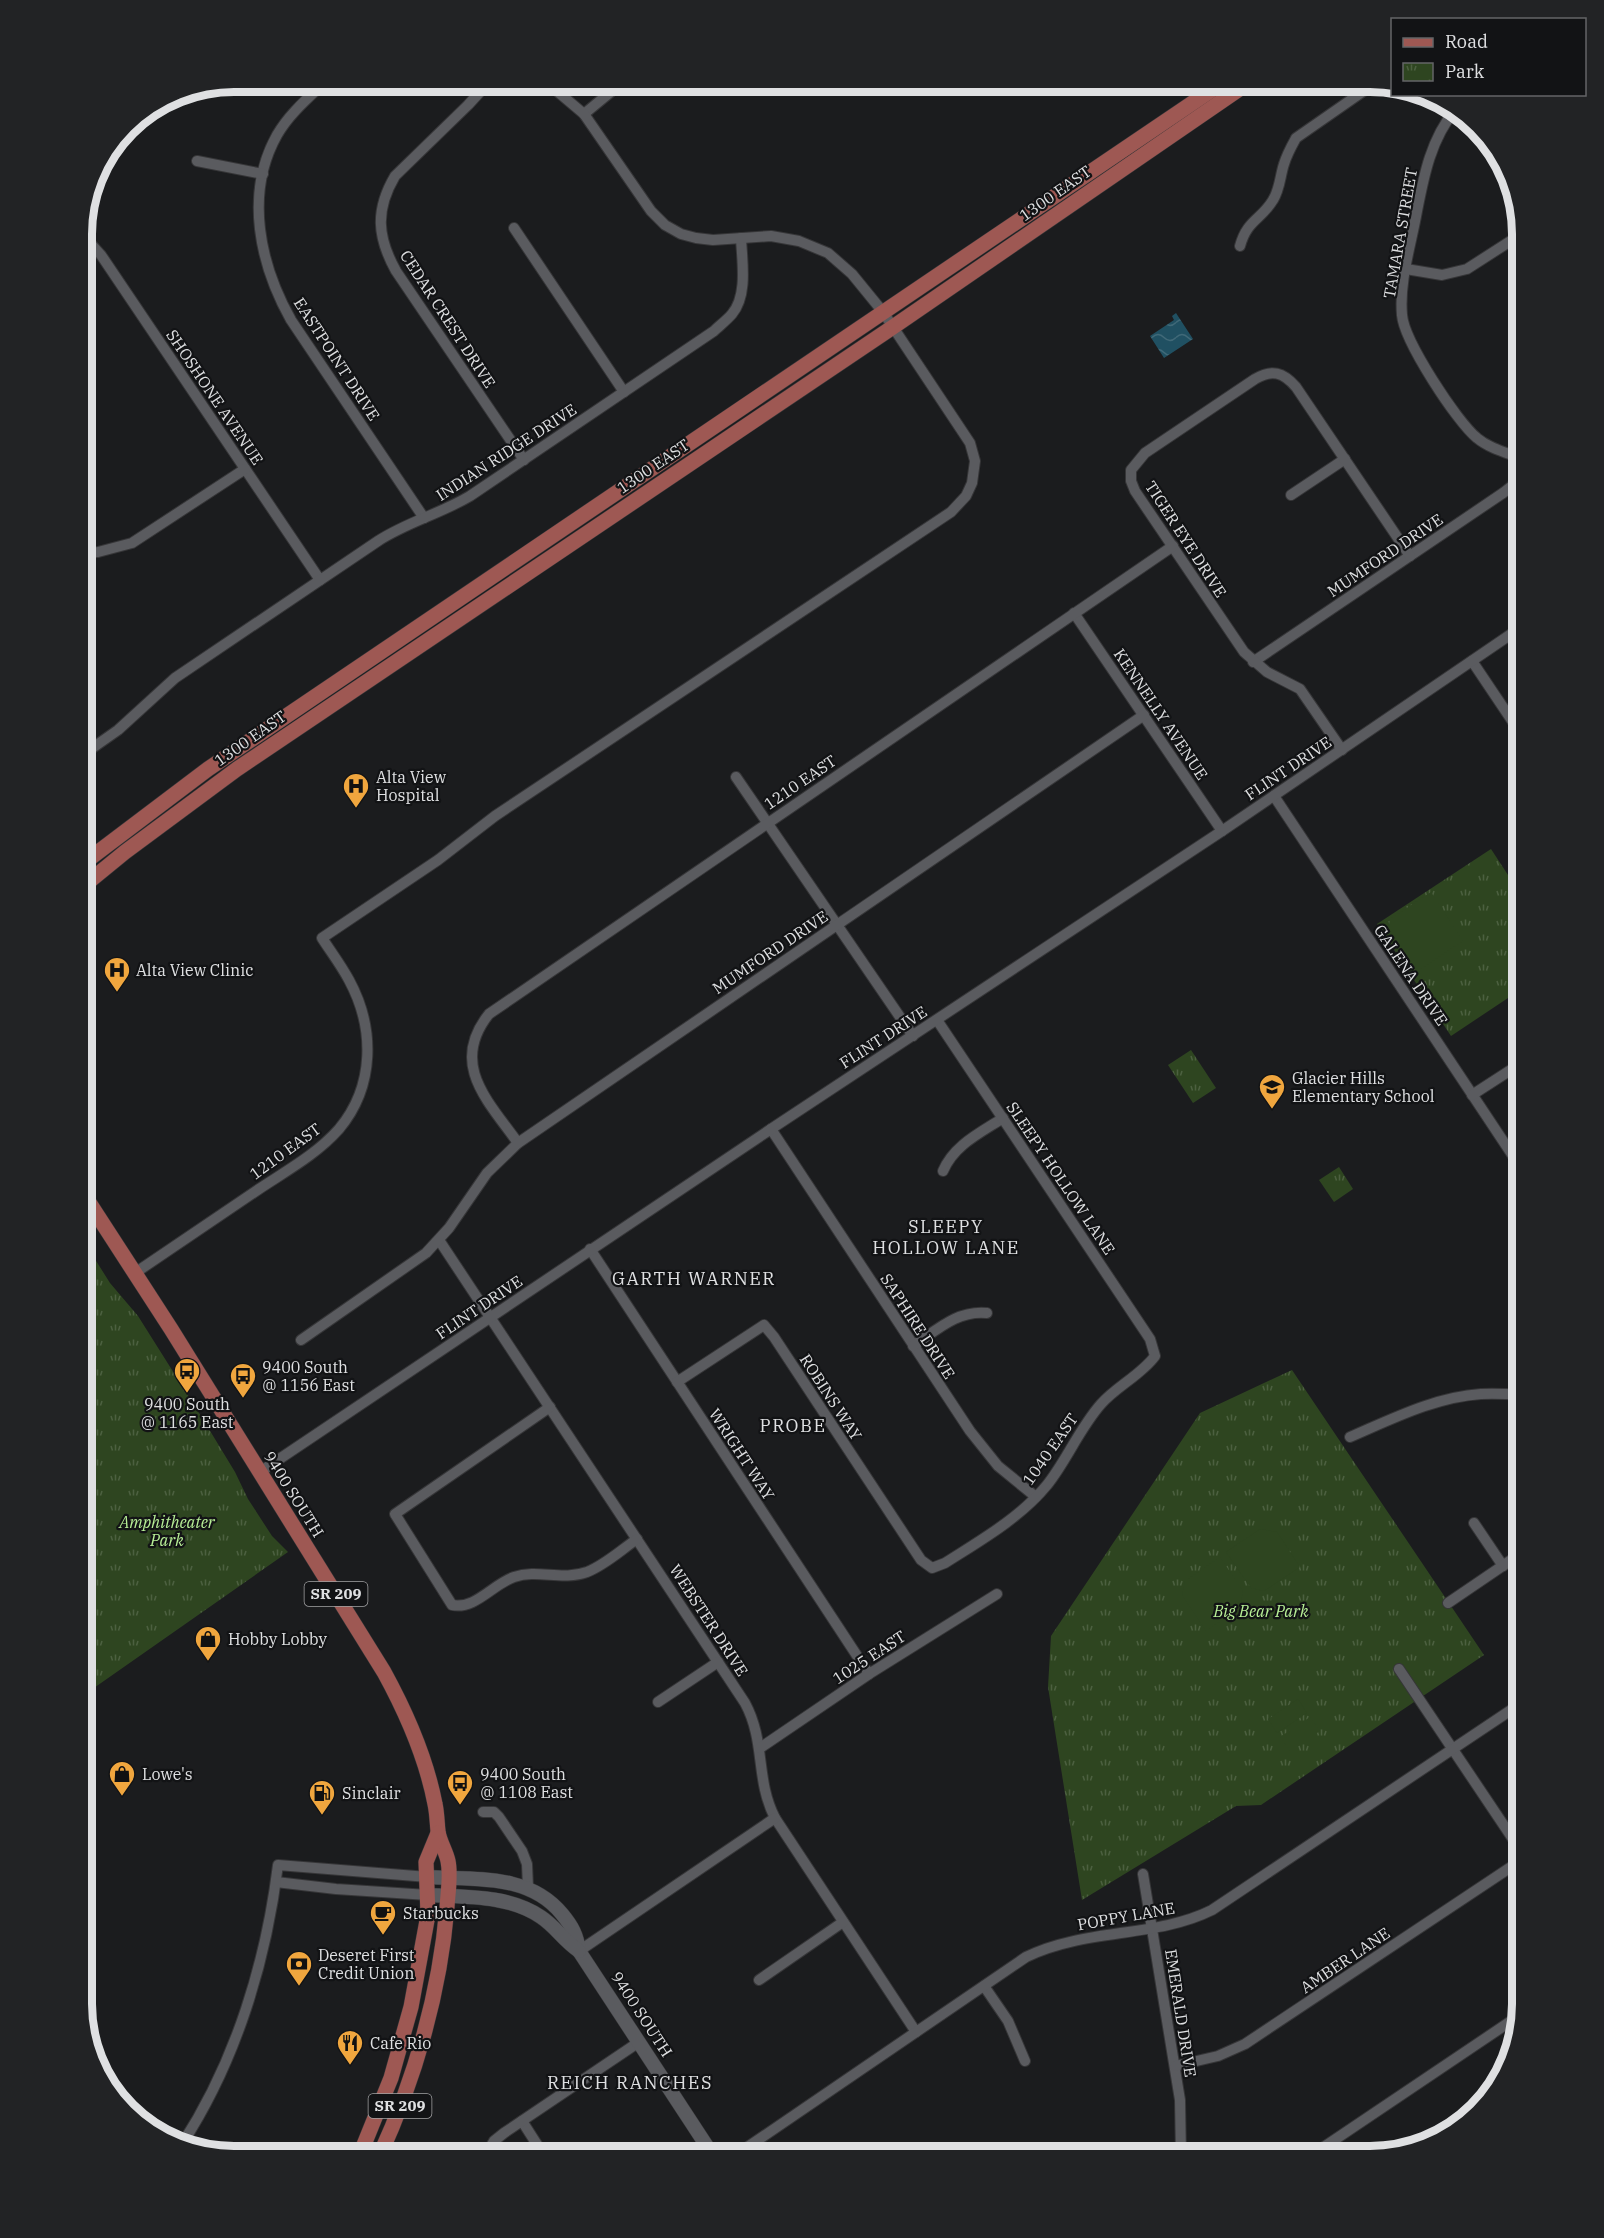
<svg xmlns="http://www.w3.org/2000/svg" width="1604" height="2238" font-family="'IBM Plex Serif',serif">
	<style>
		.park { fill: url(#park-tufts) }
		.pitch { fill: #2e4520 }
		.water { fill: url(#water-waves) }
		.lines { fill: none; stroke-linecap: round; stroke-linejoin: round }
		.street-casing { stroke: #363638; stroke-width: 12 }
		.secondary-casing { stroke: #363638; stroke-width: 15 }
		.primary-casing { stroke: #363638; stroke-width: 16 }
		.street { stroke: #5a5b5f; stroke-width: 10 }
		.secondary { stroke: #5a5b5f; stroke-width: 14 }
		.primary { stroke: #9e5853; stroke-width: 15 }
		.labels { text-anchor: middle; stroke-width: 4.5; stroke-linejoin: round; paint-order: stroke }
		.shield { fill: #121315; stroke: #a2a2a4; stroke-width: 1.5 }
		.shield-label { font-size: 15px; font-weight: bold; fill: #dfe0e2 }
		.street-label { font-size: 16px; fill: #dfe0e2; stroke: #121315 }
		.poi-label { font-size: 16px; fill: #dfe0e2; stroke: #121315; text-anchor: start }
		.park-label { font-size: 16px; font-style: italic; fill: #b8f097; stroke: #121315 }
		.neighbourhood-label { font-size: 18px; letter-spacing: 1.5px; fill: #dfe0e2; stroke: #121315 }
		.rim { fill: none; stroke: #dfe0e2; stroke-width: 8 }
	</style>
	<defs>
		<pattern id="park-tufts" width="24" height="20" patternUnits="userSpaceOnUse" patternTransform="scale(1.5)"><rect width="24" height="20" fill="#2e4520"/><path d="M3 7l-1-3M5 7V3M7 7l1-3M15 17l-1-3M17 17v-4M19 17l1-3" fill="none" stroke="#4c6040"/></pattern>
		<pattern id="water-waves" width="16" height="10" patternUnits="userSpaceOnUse" patternTransform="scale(1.5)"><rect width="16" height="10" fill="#205062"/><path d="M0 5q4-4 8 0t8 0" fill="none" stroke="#406978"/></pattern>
	</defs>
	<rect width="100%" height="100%" fill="#1b1c1e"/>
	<g class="park">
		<path d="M1491,849L1523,898V988L1451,1036L1377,924Z"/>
		<path d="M1191,1050L1216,1088L1193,1103L1168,1065Z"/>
		<path d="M1339,1167L1353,1189L1334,1202L1319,1180Z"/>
		<path d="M81,1237L110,1283L138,1316L201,1416L235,1472L248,1499L272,1536L288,1552L81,1697Z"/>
		<path d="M1292,1370L1484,1655L1261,1805L1236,1806L1082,1900L1048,1687L1051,1636L1200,1413Z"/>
	</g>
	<g class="pitch">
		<path d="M1431,892L1463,941L1416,972L1388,931L1390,919Z"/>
		<path d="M1260,1529L1277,1532L1300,1567L1264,1591L1251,1588L1226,1552Z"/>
		<path d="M1220,1557L1243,1591L1240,1608L1206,1631L1182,1595L1185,1581Z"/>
		<path d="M1298,1699L1307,1713L1277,1733L1268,1719Z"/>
		<path d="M1310,1717L1320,1731L1290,1751L1280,1737Z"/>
	</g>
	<path class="water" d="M1176,313L1193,339L1164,358L1150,336L1174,320L1172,316Z"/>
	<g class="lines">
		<g class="street-casing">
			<g id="street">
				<path d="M326,81C308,98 289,114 277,135C244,194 260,265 291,320L424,518"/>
				<path d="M490,81L468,105L395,176C375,210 377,237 396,271L524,460"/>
				<path d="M1455,110C1431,139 1424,175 1417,211C1411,245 1399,281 1402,315C1404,341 1457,422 1477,438C1490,449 1508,453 1523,459"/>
				<path d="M584,114L624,81"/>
				<path d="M197,161L263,174"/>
				<path d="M514,228L624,392"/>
				<path d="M81,233L101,255L320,580"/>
				<path d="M1240,246C1247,220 1261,220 1273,200C1280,189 1280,176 1284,164C1287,154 1291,147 1296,138L1378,81"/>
				<path d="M1406,269L1442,275L1467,269L1523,233"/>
				<path d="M1291,495L1345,459"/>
				<path d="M81,553L98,552L132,543L245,469"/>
				<path d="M1074,613L1222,831"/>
				<path d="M1472,661L1523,737"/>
				<path d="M1253,662L1503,493L1512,486L1523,463"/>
				<path d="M1342,750L1300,689L1267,672L1244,652L1135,491L1131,481V470L1145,453L1255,379C1272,369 1283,372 1296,387L1410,556"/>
				<path d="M81,756L118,730L175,678L378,541C407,522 440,514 470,496L714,331C719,326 727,320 732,314C748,295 742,261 741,238"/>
				<path d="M736,777L913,1036"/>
				<path d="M1274,796L1523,1171"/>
				<path d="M1472,1095L1523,1062"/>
				<path d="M771,1129L970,1431L998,1466L1036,1497"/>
				<path d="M518,1143C488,1101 449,1064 489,1014L1173,546"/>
				<path d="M943,1171C954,1145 980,1133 1003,1118"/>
				<path d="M439,1240L745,1703C766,1742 755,1779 775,1818L916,2032"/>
				<path d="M590,1249L869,1674"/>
				<path d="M135,1273C176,1245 217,1217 259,1189C286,1171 317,1154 339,1129C375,1086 375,1028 349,980C341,965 331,952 322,938L438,860L495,816L951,512L966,496L972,483L975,461L970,443L883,312L852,274L828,253L799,241L771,236L713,240L696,238L681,234L665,225L651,211L584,114L545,81"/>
				<path d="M301,1340L426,1253L449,1228L487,1173L518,1143L1144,715"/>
				<path d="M913,1346C937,1330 957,1310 987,1313"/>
				<path d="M677,1382L764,1325L774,1337L921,1560L932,1568L945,1563C981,1540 1020,1518 1047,1485C1067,1460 1079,1429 1101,1404C1117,1386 1141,1375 1155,1356L1150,1339L937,1020"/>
				<path d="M550,1407L395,1514L452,1605C475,1610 493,1584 514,1577C538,1569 562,1581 587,1572C605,1565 621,1550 637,1539"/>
				<path d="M1350,1437C1392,1419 1435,1397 1481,1394C1495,1393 1509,1394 1523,1395"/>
				<path d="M260,1472L771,1129L1222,831L1523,626"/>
				<path d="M1474,1523L1503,1566"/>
				<path d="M1448,1603L1523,1552"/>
				<path d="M1399,1669L1523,1854"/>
				<path d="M658,1702L718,1662"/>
				<path d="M760,1748L869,1674L997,1594"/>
				<path d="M483,1812H494L499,1817L522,1851L527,1864L528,1887"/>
				<path d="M1143,1874L1180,2100L1181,2157"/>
				<path d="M276,1882L336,1889L428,1895"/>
				<path d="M579,1951L775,1818"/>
				<path d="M759,1980L843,1922"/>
				<path d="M984,1986L1008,2021L1025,2061"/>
				<path d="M1175,2066L1218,2056L1245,2044L1523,1859"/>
				<path d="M522,2121L545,2157"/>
				<path d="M182,2144C236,2061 266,1962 278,1865L428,1877"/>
				<path d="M485,2157L494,2141L504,2133L639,2042"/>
				<path d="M733,2157L1026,1957C1085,1928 1156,1938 1212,1910L1523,1702"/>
				<path d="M1309,2157L1520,2015"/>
			</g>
		</g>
		<g class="secondary-casing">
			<g id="secondary">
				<path d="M428,1877C474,1880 529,1873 562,1914C572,1926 577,1935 579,1951L714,2157"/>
				<path d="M428,1895C466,1897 509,1895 541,1917C556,1927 563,1940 579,1951"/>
			</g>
		</g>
		<g class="primary-casing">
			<g id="primary">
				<path d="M81,865L208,769L1225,81"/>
				<path d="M81,888L125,852L237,769L893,327L1251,81"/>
				<path d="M81,1190L171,1329L384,1672C407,1714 426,1757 435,1804C437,1813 437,1822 438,1831C439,1841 446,1851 448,1861C451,1875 448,1892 447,1907C440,1992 415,2079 379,2157"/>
				<path d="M359,2157L391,2078L411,2007L428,1915L426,1862L438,1833"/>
			</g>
		</g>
		<use href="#street" class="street"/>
		<use href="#secondary" class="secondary"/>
		<use href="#primary" class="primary"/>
	</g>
	<defs>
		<g id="hospital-pin" transform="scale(1.35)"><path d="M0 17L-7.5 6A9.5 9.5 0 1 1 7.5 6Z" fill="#f0a63e" stroke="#121315"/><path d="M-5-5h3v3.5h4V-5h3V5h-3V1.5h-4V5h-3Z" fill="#111"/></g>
		<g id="school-pin" transform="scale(1.35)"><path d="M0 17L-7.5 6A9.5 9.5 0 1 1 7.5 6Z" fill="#f0a63e" stroke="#121315"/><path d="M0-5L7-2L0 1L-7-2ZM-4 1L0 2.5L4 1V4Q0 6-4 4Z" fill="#111"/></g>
		<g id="bus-pin" transform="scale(1.35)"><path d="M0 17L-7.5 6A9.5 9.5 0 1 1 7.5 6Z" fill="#f0a63e" stroke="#121315"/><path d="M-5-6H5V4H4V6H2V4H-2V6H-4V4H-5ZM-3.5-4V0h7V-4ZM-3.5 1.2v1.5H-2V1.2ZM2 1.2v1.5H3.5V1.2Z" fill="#111"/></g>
		<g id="shop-pin" transform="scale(1.35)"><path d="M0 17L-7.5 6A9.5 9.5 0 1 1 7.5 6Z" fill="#f0a63e" stroke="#121315"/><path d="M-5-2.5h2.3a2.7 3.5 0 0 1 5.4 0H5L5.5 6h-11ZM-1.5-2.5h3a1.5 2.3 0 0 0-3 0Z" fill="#111"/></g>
		<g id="fuel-pin" transform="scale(1.35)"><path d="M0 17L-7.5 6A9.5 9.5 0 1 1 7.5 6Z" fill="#f0a63e" stroke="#121315"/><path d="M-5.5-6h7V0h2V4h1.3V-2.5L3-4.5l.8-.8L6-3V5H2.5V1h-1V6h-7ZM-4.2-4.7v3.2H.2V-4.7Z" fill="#111"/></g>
		<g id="cafe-pin" transform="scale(1.35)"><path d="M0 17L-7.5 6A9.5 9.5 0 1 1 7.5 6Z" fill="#f0a63e" stroke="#121315"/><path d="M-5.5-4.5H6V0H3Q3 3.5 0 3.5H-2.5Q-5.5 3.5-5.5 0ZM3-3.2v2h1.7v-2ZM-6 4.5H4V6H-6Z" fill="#111"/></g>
		<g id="bank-pin" transform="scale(1.35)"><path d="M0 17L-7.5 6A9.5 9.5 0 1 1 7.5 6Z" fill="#f0a63e" stroke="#121315"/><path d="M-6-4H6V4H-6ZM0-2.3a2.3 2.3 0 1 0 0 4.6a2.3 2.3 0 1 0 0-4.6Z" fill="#111"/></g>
		<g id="restaurant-pin" transform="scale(1.35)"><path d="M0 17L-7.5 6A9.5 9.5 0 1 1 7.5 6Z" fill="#f0a63e" stroke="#121315"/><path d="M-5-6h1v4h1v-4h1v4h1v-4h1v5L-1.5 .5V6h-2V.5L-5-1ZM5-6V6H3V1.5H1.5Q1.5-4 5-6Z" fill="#111"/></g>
	</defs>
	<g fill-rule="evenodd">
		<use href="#hospital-pin" x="356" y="786"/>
		<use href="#hospital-pin" x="117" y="970"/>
		<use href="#school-pin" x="1272" y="1087"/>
		<use href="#bus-pin" x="187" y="1371"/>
		<use href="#bus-pin" x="243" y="1376"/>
		<use href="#shop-pin" x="208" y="1639"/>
		<use href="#shop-pin" x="122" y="1774"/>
		<use href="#bus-pin" x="460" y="1783"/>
		<use href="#fuel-pin" x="322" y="1793"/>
		<use href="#cafe-pin" x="383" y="1913"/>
		<use href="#bank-pin" x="299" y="1964"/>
		<use href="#restaurant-pin" x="350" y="2043"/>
	</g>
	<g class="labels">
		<g class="shield">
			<rect x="304.5" y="1582" width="63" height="24" rx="4.5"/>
			<rect x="368.5" y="2094" width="63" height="24" rx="4.5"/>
		</g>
		<g class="shield-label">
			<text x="336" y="1599">SR 209</text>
			<text x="400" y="2111">SR 209</text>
		</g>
		<g class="street-label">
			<text transform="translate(1055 193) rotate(-35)" y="6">1300 EAST</text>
			<text transform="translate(1400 233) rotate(-80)" y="6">TAMARA STREET</text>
			<text transform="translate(448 319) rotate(57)" y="6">CEDAR CREST DRIVE</text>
			<text transform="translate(337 359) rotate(57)" y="6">EASTPOINT DRIVE</text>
			<text transform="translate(215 397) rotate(56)" y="6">SHOSHONE AVENUE</text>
			<text transform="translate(506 452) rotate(-33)" y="6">INDIAN RIDGE DRIVE</text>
			<text transform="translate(653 466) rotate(-34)" y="6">1300 EAST</text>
			<text transform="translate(1186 539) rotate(57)" y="6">TIGER EYE DRIVE</text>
			<text transform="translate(1385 555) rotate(-34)" y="6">MUMFORD DRIVE</text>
			<text transform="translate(1161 714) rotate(56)" y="6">KENNELLY AVENUE</text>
			<text transform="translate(250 738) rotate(-35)" y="6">1300 EAST</text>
			<text transform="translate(1288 768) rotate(-34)" y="6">FLINT DRIVE</text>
			<text transform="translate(800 782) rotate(-34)" y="6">1210 EAST</text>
			<text transform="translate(770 952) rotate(-34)" y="6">MUMFORD DRIVE</text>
			<text transform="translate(1411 975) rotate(56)" y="6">GALENA DRIVE</text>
			<text transform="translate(883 1037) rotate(-33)" y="6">FLINT DRIVE</text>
			<text transform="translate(285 1151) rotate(-36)" y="6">1210 EAST</text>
			<text transform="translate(1061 1178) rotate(56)" y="6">SLEEPY HOLLOW LANE</text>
			<text transform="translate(479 1307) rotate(-34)" y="6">FLINT DRIVE</text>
			<text transform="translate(918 1326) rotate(57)" y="6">SAPHIRE DRIVE</text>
			<text transform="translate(831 1397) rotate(57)" y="6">ROBINS WAY</text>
			<text transform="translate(1050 1449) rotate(-55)" y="6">1040 EAST</text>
			<text transform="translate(742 1454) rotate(57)" y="6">WRIGHT WAY</text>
			<text transform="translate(294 1494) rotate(58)" y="6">9400 SOUTH</text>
			<text transform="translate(709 1620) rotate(57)" y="6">WEBSTER DRIVE</text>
			<text transform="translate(869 1657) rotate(-33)" y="6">1025 EAST</text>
			<text transform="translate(1126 1916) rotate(-10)" y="6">POPPY LANE</text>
			<text transform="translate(1345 1960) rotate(-34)" y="6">AMBER LANE</text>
			<text transform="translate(1181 2013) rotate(81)" y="6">EMERALD DRIVE</text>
			<text transform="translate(642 2014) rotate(57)" y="6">9400 SOUTH</text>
		</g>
		<g class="poi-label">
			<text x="376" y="783">Alta View<tspan x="376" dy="18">Hospital</tspan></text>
			<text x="136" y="976">Alta View Clinic</text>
			<text x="1292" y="1084">Glacier Hills<tspan x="1292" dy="18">Elementary School</tspan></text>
			<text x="262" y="1373">9400 South<tspan x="262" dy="18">@ 1156 East</tspan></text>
			<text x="187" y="1410" text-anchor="middle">9400 South<tspan x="187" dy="18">@ 1165 East</tspan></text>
			<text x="228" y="1645">Hobby Lobby</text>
			<text x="142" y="1780">Lowe's</text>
			<text x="480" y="1780">9400 South<tspan x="480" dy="18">@ 1108 East</tspan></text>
			<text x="342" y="1799">Sinclair</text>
			<text x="403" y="1919">Starbucks</text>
			<text x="318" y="1961">Deseret First<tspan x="318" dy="18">Credit Union</tspan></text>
			<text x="370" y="2049">Cafe Rio</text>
		</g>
		<g class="park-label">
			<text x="167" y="1528">Amphitheater<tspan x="167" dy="18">Park</tspan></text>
			<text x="1261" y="1617">Big Bear Park</text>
		</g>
		<g class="neighbourhood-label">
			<text x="946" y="1233">SLEEPY<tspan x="946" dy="21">HOLLOW LANE</tspan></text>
			<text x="694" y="1285">GARTH WARNER</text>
			<text x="793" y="1432">PROBE</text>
			<text x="630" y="2089">REICH RANCHES</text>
		</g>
	</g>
	<path d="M0 0H1604V2238H0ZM234 92H1370A142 142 0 0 1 1512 234V2004A142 142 0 0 1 1370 2146H234A142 142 0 0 1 92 2004V234A142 142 0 0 1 234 92Z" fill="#222325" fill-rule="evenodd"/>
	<path class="rim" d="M234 92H1370A142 142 0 0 1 1512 234V2004A142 142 0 0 1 1370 2146H234A142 142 0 0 1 92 2004V234A142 142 0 0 1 234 92Z"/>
	<rect x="1391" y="18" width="195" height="78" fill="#121315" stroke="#646567" stroke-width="1.5"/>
	<rect x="1403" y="38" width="30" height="9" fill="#9e5853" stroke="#646567" stroke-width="1.5"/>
	<text x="1445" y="48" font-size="18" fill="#dfe0e2">Road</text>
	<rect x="1403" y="63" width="30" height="18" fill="url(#park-tufts)" stroke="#646567" stroke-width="1.5"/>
	<text x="1445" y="78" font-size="18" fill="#dfe0e2">Park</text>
</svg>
